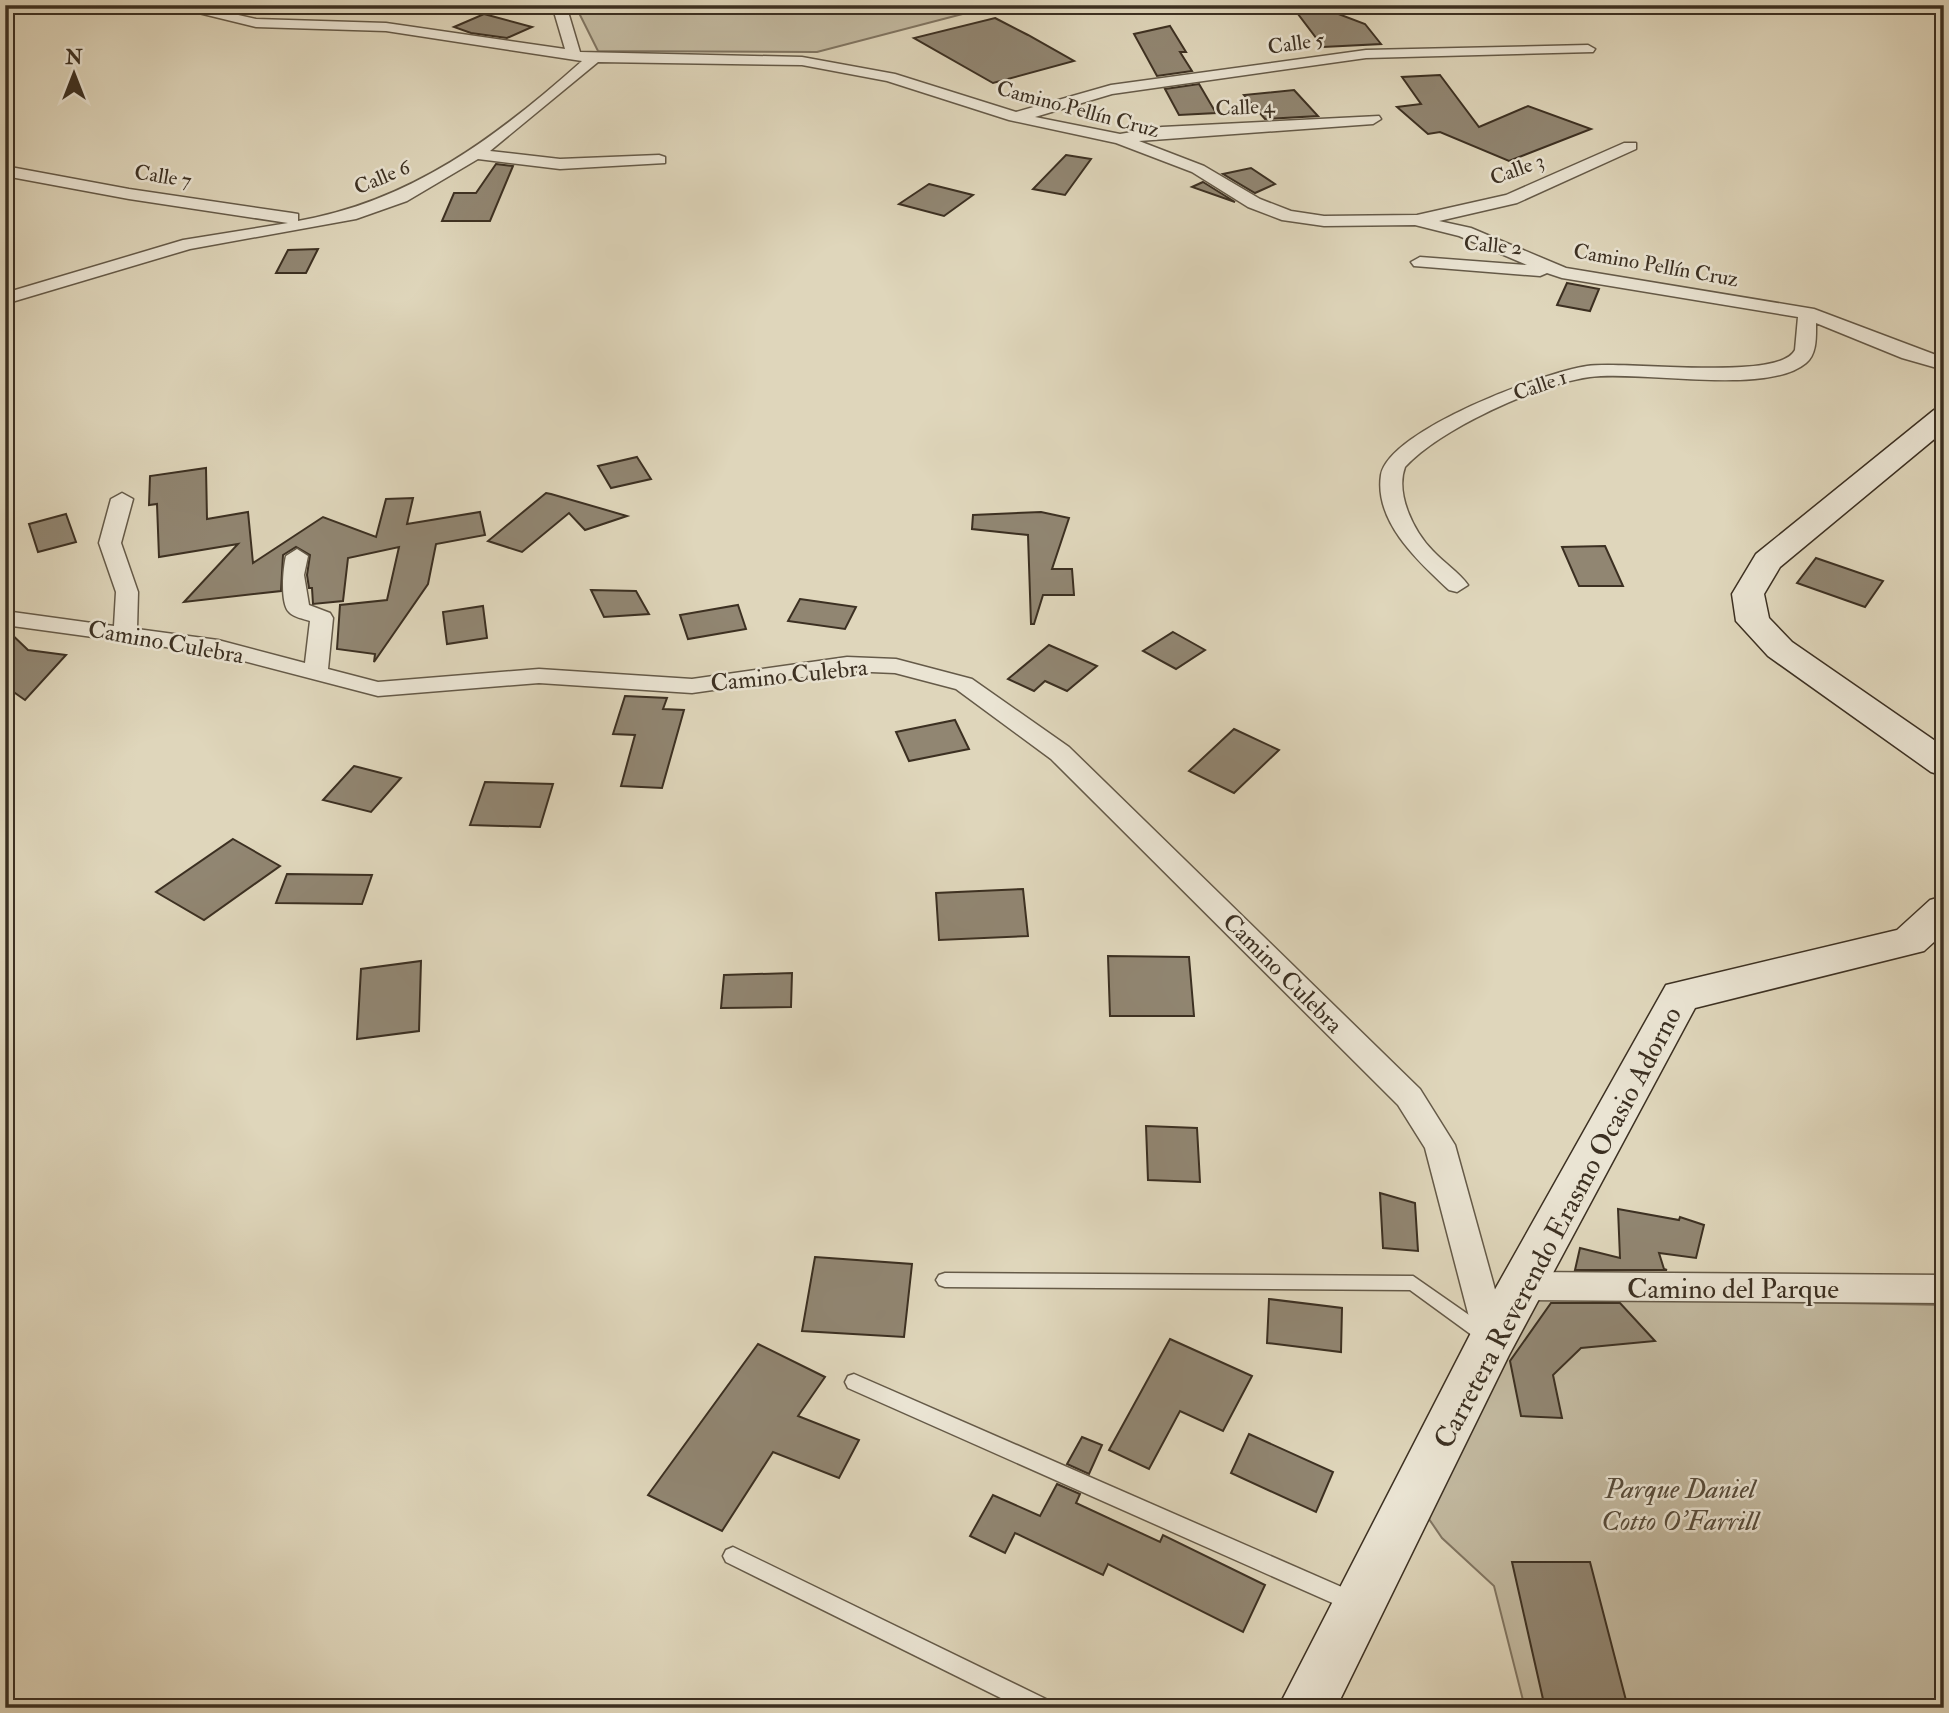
<svg xmlns="http://www.w3.org/2000/svg" width="1949" height="1713" font-family="'IM FELL Double Pica',serif">
	<style>
		.green { fill: #c3baa1; stroke: #807562; stroke-width: 2 }
		.building { fill: #918672; stroke: #3c3022; stroke-width: 2 }
		.lines { fill: none; stroke-linecap: round; stroke-linejoin: round }
		.lane-casing { stroke: #655a48; stroke-width: 3 }
		.street-casing { stroke: #655a48; stroke-width: 3 }
		.secondary-casing { stroke: #3c3022; stroke-width: 3 }
		.lane { fill: #eae4d3; fill-rule: evenodd }
		.street { fill: #eae4d3; fill-rule: evenodd }
		.secondary { fill: #eae4d3; fill-rule: evenodd }
		.labels { text-anchor: middle; stroke-width: 5; stroke-linejoin: round; paint-order: stroke }
		.far-street-label { font-size: 21px; fill: #3c3022; stroke: #eae4d3 }
		.street-label { font-size: 24px; fill: #3c3022; stroke: #eae4d3 }
		.near-street-label { font-size: 28px; fill: #3c3022; stroke: #eae4d3 }
		.near-park-label { font-size: 28px; font-style: italic; fill: #574c3b; stroke: #eae4d3 }
	</style>
	<rect width="100%" height="100%" fill="#dfd6bb"/>
	<filter id="stains"><feTurbulence type="fractalNoise" baseFrequency=".00286" numOctaves="4"/><feColorMatrix values="0 0 0 0 .2 0 0 0 0 .09 0 0 0 0 .02 0 0 0 .5 -.17"/></filter>
	<radialGradient id="worn" r=".72"><stop offset=".6" stop-color="#630" stop-opacity="0"/><stop offset="1" stop-color="#630" stop-opacity=".3"/></radialGradient>
	<g class="green">
		<path d="M575,5H997L817,52L598,51Z"/>
		<path d="M1538,1297L1944,1305V1708H1525L1494,1586L1442,1538L1429,1519L1459,1441Z"/>
	</g>
	<g class="building">
		<path d="M1320,7L1365,24L1381,44L1323,47L1298,14Z"/>
		<path d="M484,14L532,27L507,38L471,33L454,27Z"/>
		<path d="M995,18L1028,35L1074,61L993,83L914,38Z"/>
		<path d="M1170,26L1186,52H1180L1192,71L1157,76L1134,34Z"/>
		<path d="M1440,75L1479,127L1528,106L1591,129L1509,161L1440,132L1428,134L1397,107L1421,104L1402,77Z"/>
		<path d="M1199,84L1216,113L1179,115L1165,89Z"/>
		<path d="M1294,90L1318,116L1265,119L1244,95Z"/>
		<path d="M1066,155L1091,159L1065,195L1033,189Z"/>
		<path d="M496,164L513,166L490,221H442L454,193H476Z"/>
		<path d="M1251,168L1275,184L1255,193L1223,174Z"/>
		<path d="M1203,182L1235,202L1192,187Z"/>
		<path d="M929,184L973,195L944,216L899,204Z"/>
		<path d="M318,249L306,273H276L288,250Z"/>
		<path d="M1567,283L1599,289L1590,311L1557,305Z"/>
		<path d="M637,457L651,479L611,488L598,466Z"/>
		<path d="M206,468L207,519L248,512L253,563L323,517L376,537L386,499L413,498L407,524L480,512L485,535L436,544L428,584L374,662L375,654L337,649L340,605L387,600L399,547L348,558L343,601L313,604L312,588H309L307,575L310,555L296,547L283,555L281,591L184,602L238,544L159,557L157,504L149,505L150,476Z"/>
		<path d="M546,493L551,494L627,516L585,530L569,513L522,552L488,541Z"/>
		<path d="M1041,512L1069,518L1052,569H1072L1074,595H1043L1034,624H1031L1028,535L972,529L973,515Z"/>
		<path d="M66,514L76,542L38,552L29,524Z"/>
		<path d="M1605,546L1623,586H1579L1562,547Z"/>
		<path d="M1816,558L1883,581L1865,607L1797,583Z"/>
		<path d="M591,590L636,591L649,614L604,617Z"/>
		<path d="M800,599L856,607L845,629L788,621Z"/>
		<path d="M738,605L746,629L688,639L680,615Z"/>
		<path d="M483,606L487,638L447,644L443,612Z"/>
		<path d="M5,628L28,650L66,655L25,700L5,686Z"/>
		<path d="M1173,632L1205,650L1176,669L1143,651Z"/>
		<path d="M1049,645L1097,666L1067,691L1045,681L1034,691L1008,679Z"/>
		<path d="M625,696L667,698L663,709L684,710L662,788L621,786L635,735L613,734Z"/>
		<path d="M955,720L969,749L909,761L896,732Z"/>
		<path d="M1234,729L1279,750L1234,793L1189,771Z"/>
		<path d="M354,766L401,778L371,812L323,800Z"/>
		<path d="M485,782L553,784L540,827L470,825Z"/>
		<path d="M233,839L280,866L204,920L156,892Z"/>
		<path d="M287,874L372,875L362,904L276,903Z"/>
		<path d="M1023,889L1028,936L939,940L936,893Z"/>
		<path d="M1108,956L1189,957L1194,1016H1110Z"/>
		<path d="M421,961L419,1031L357,1039L361,969Z"/>
		<path d="M792,973L791,1007L721,1008L724,975Z"/>
		<path d="M1146,1126L1197,1128L1200,1182L1148,1180Z"/>
		<path d="M1380,1193L1415,1203L1418,1251L1383,1248Z"/>
		<path d="M1618,1209L1679,1220L1680,1217L1704,1225L1696,1258L1659,1253L1664,1269L1667,1270H1575L1580,1248L1620,1258Z"/>
		<path d="M815,1257L912,1264L904,1337L802,1331Z"/>
		<path d="M1269,1299L1342,1308L1341,1352L1267,1343Z"/>
		<path d="M1551,1303H1620L1655,1341L1581,1348L1553,1375L1562,1418L1521,1416L1510,1361Z"/>
		<path d="M1170,1339L1252,1376L1223,1431L1180,1411L1149,1469L1109,1450Z"/>
		<path d="M758,1344L825,1377L798,1416L859,1440L839,1478L773,1452L722,1531L648,1495Z"/>
		<path d="M1249,1434L1333,1472L1316,1512L1231,1473Z"/>
		<path d="M1082,1437L1102,1445L1089,1474L1067,1464Z"/>
		<path d="M1057,1484L1080,1494L1076,1503L1160,1542L1163,1535L1265,1585L1243,1632L1108,1564L1103,1575L1015,1533L1005,1553L970,1536L993,1495L1040,1516Z"/>
		<path d="M1512,1562H1590L1628,1708H1545Z"/>
	</g>
	<g class="lines">
		<g class="lane-casing">
			<g id="lane">
				<path d="M945,1273L1413,1276L1492,1331L1495,1336L1492,1341L1486,1344L1480,1341L1410,1290L945,1287L939,1285L936,1280L939,1275Z"/>
				<path d="M854,1374L1360,1595L1363,1602L1360,1609L1353,1611L1346,1609L848,1388L845,1382L848,1376Z"/>
				<path d="M733,1547L1050,1701L1053,1708H1021L726,1562L723,1556L726,1550Z"/>
			</g>
		</g>
		<g class="street-casing">
			<g id="street">
				<path d="M166,5H194L256,19L386,23L565,49L552,5H566L580,52L802,57L895,74L1016,112L1111,85L1366,50L1588,45L1595,49L1593,52L1366,58L1112,94L1035,117L1120,134L1162,127L1379,116L1381,119L1373,124L1139,141L1204,166L1260,199L1291,211L1324,216L1417,215L1506,195L1624,143H1636V149L1517,203L1439,221L1471,228L1566,268L1814,309L1944,358V370L1902,358L1816,323C1816,337 1817,354 1806,363C1767,396 1642,370 1590,377C1538,384 1440,429 1405,467C1395,494 1414,532 1433,551C1444,563 1459,572 1468,585L1457,592L1449,590C1419,562 1374,522 1381,475C1389,430 1545,372 1587,366C1625,360 1779,382 1795,350L1798,317L1562,278L1547,273L1540,276L1414,266L1411,262L1420,257L1527,265L1459,236L1415,225L1324,226L1282,220L1248,207L1192,172L1116,143L1009,120L887,81L802,65L598,62L490,151L560,159L659,155L665,157V163L560,169L478,159L407,201L356,219L190,249L5,304V293L183,240L288,223L129,199L5,176V166L129,189L292,213L298,214V221C412,201 498,136 582,61L386,31L256,27Z"/>
				<path d="M122,493L133,499L121,543L138,592L137,629L218,640L305,663L310,621C304,619 293,617 289,612C280,603 283,568 286,556L297,549L308,556L304,575L309,605L330,613L333,618L328,669L378,682L539,669L692,679L847,657L896,659L972,679L1069,747L1420,1089L1455,1145L1509,1340L1504,1350L1492,1354L1480,1350L1475,1340L1425,1148L1398,1105L1051,759L956,689L895,673L847,671L692,693L539,683L378,696L217,654L5,625V611L114,626L116,592L99,543L111,499Z"/>
				<path d="M1523,1272L1944,1275V1303L1523,1300L1512,1296L1507,1286L1512,1276Z"/>
			</g>
		</g>
		<g class="secondary-casing">
			<g id="secondary">
				<path d="M1944,407V431L1780,567L1764,594L1769,618L1792,642L1944,747V776L1931,772L1768,656L1736,621L1732,594L1756,554L1934,410Z"/>
				<path d="M1944,896V933L1924,951L1695,1008L1509,1355L1336,1708H1278L1475,1325L1666,985L1897,930L1930,900Z"/>
			</g>
		</g>
		<use href="#lane" class="lane"/>
		<use href="#street" class="street"/>
		<use href="#secondary" class="secondary"/>
	</g>
	<g class="labels">
		<g class="far-street-label">
			<text transform="translate(1296 43) rotate(-8)" y="7">Calle 5</text>
			<text transform="translate(1245 107) rotate(-3)" y="7">Calle 4</text>
			<text transform="translate(1078 109) rotate(15)" y="7">Camino Pellín Cruz</text>
			<text transform="translate(1517 169) rotate(-20)" y="7">Calle 3</text>
			<text transform="translate(163 176) rotate(9)" y="7">Calle 7</text>
			<text transform="translate(382 177) rotate(-23)" y="7">Calle 6</text>
			<text transform="translate(1493 245) rotate(5)" y="7">Calle 2</text>
			<text transform="translate(1656 265) rotate(10)" y="7">Camino Pellín Cruz</text>
			<text transform="translate(1540 385) rotate(-19)" y="7">Calle 1</text>
		</g>
		<g class="street-label">
			<text transform="translate(166 642) rotate(10)" y="8">Camino Culebra</text>
			<text transform="translate(789 675) rotate(-6)" y="8">Camino Culebra</text>
			<text transform="translate(1283 973) rotate(45)" y="8">Camino Culebra</text>
		</g>
		<g class="near-street-label">
			<text transform="translate(1557 1227) rotate(-62)" y="10">Carretera Reverendo Erasmo Ocasio Adorno</text>
			<text x="1733" y="1298">Camino del Parque</text>
		</g>
		<g class="near-park-label">
			<text x="1680" y="1498">Parque Daniel<tspan x="1680" dy="32">Cotto O'Farrill</tspan></text>
		</g>
	</g>
	<rect width="1949" height="1713" fill="none" stroke="#dfd6bb" stroke-width="28"/>
	<rect x="7" y="7" width="1935" height="1699" fill="none" stroke="#3c3022" stroke-width="3.5"/>
	<rect x="14" y="14" width="1921" height="1685" fill="none" stroke="#3c3022" stroke-width="2"/>
	<g transform="translate(74 74)" stroke="#eae4d3" stroke-width="5" paint-order="stroke">
	<path d="M0-5L12 26L0 18L-12 26Z" fill="#3c3022"/>
	<text y="-10" font-size="19" font-weight="bold" text-anchor="middle" fill="#3c3022">N</text>
	</g>
	<rect width="100%" height="100%" filter="url(#stains)"/>
	<rect width="100%" height="100%" fill="url(#worn)"/>
</svg>
